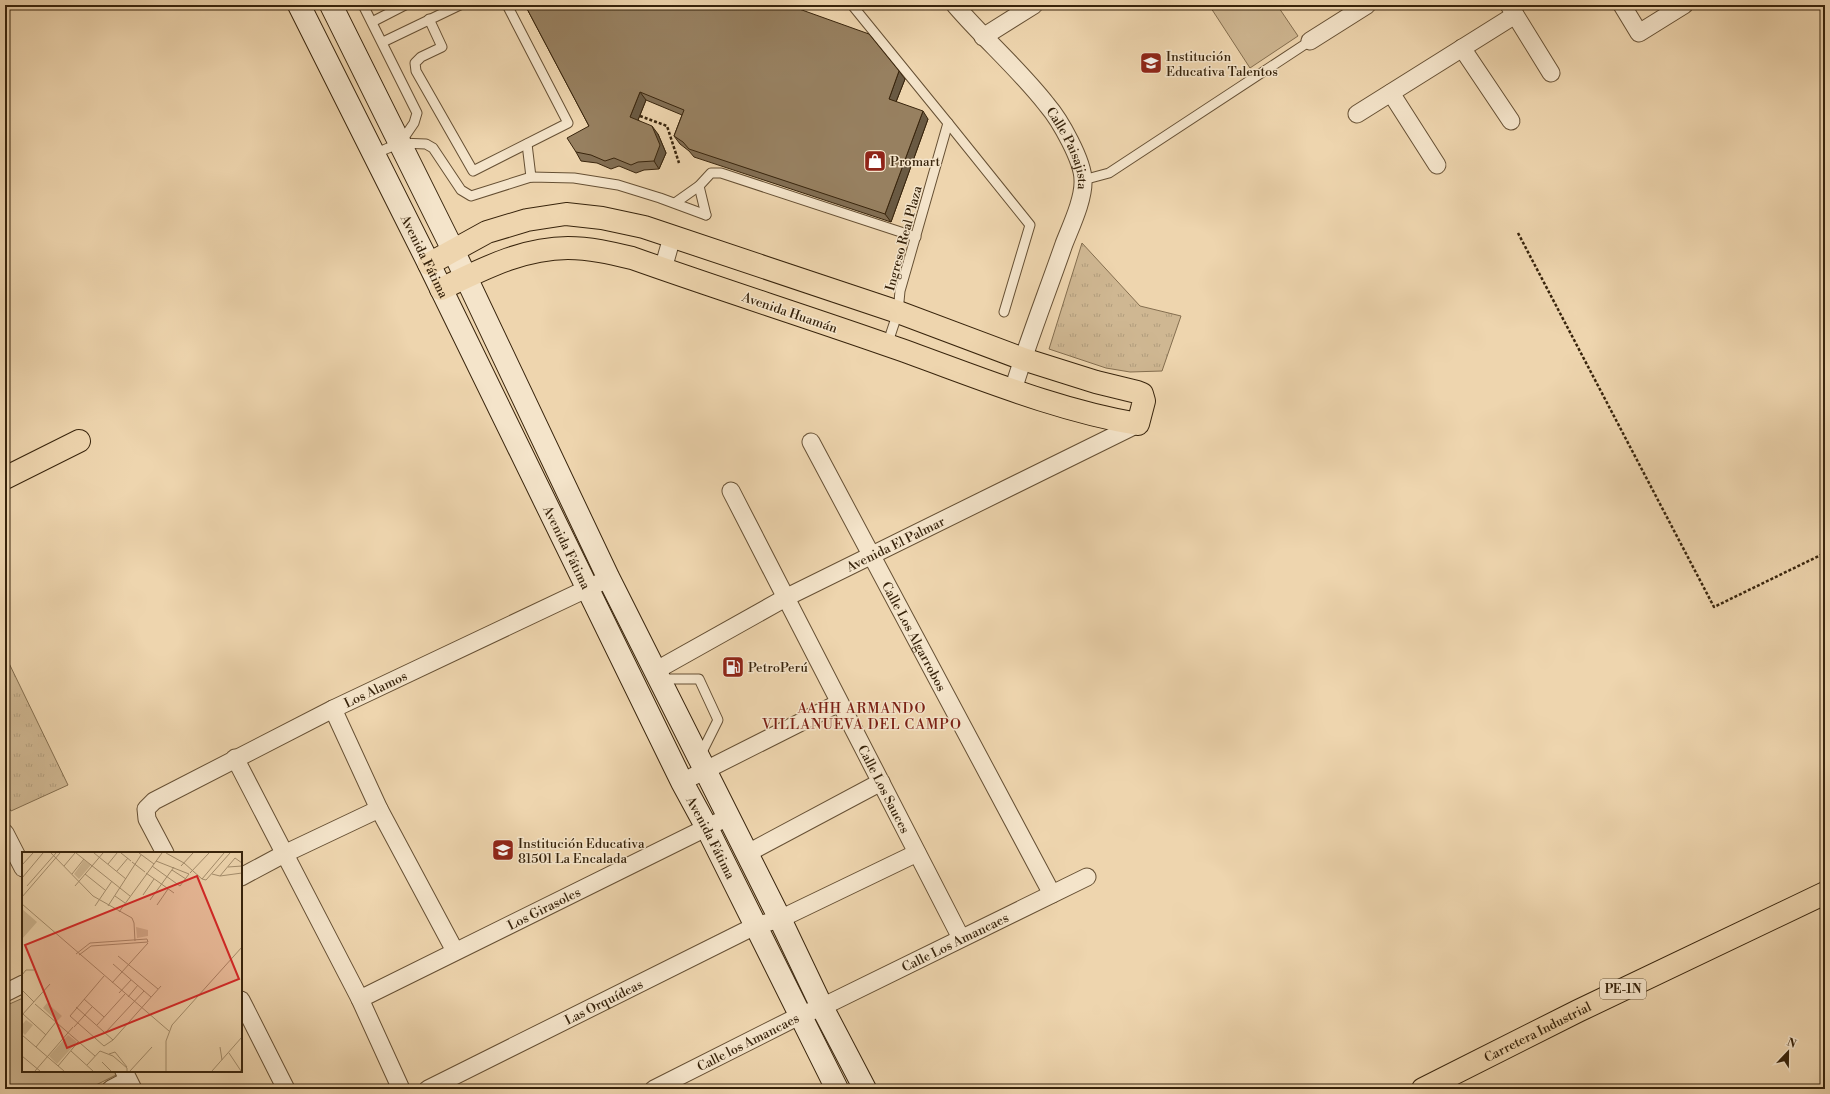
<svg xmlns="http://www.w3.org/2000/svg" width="1830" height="1094" font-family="'Libre Bodoni',serif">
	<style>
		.green { fill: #cfb792; stroke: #846e4f }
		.park { fill: url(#park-tufts); stroke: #846e4f }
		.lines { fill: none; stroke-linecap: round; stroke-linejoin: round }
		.service-casing { stroke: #665034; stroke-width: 11 }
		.minor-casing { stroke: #665034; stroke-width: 19 }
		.secondary-casing { stroke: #38240c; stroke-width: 24 }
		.primary-casing { stroke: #38240c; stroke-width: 24 }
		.trunk-casing { stroke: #38240c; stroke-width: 24 }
		.path { stroke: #38240c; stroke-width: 2.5; stroke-dasharray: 3 2; stroke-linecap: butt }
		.service { stroke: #f4e4ca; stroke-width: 9 }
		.minor { stroke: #f4e4ca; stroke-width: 17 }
		.secondary { stroke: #f4e4ca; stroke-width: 22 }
		.primary { stroke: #eed5ae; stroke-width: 22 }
		.trunk { stroke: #eed5ae; stroke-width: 22 }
		.wall { fill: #826e53; stroke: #38240c }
		.shaded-wall { fill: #6a5a43; stroke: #38240c }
		.building { fill: #978060; stroke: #38240c }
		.labels { text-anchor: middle; stroke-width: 3; stroke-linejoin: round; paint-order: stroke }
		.shield { fill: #f4e4ca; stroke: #705e45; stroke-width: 1 }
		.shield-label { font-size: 12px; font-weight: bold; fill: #38240c }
		.poi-label { font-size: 13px; fill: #38240c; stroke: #f4e4ca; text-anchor: start }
		.street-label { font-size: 13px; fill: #38240c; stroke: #f4e4ca }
		.neighbourhood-label { font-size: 14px; letter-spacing: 1px; fill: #7a1f14; stroke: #f4e4ca }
		.inset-road { fill: none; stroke: #a58e6d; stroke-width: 1 }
		.view { fill: #d62828; fill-opacity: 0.15; stroke: #d62828; stroke-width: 2 }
		.inset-edge { fill: none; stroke: #38240c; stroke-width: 2 }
	</style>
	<defs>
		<pattern id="park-tufts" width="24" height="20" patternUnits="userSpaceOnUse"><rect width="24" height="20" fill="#cfb792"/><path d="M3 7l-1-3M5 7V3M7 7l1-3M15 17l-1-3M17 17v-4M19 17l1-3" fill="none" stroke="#b29d7d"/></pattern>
	</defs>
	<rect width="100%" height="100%" fill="#eed5ae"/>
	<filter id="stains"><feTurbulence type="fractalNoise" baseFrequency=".005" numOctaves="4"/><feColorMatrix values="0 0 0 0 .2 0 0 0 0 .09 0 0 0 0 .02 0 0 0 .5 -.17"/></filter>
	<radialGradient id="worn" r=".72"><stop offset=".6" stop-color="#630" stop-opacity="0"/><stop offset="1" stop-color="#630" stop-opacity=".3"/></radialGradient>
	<g class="green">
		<path d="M1209,5H1277L1298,36L1250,68Z"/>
		<path d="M23,998V1071H114L116,1075L88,1089H5V1006Z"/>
	</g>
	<g class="park">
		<path d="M1082,243L1140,306L1181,316L1162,371L1130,372L1106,368L1049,349Z"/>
		<path d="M5,655L68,785L11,811L5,801Z"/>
	</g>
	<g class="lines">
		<g class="service-casing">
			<g id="service">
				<path d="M363,5L417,113L414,123L401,142"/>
				<path d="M852,5L948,123L900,291L898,312L887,345"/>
				<path d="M429,19L442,47L421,57L415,63L416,71L473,171L568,123L507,5"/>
				<path d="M372,22L405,5"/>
				<path d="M383,42L460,5"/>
				<path d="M948,123L1030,225L1004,312"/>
				<path d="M527,144L531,177"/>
				<path d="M374,154L400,143L426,144L433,148L461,190L471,196L531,177L574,178L618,185L660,198L706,215"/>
				<path d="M1083,180L1109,173L1310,41"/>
				<path d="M699,186L706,215"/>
				<path d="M675,203L699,186L711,173H721L916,237"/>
				<path d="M660,679H699L718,720L700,756"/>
			</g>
		</g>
		<g class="minor-casing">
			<g id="minor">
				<path id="s1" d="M955,5C984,39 1019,69 1047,105C1060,120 1083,161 1083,180C1084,199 1071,226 1064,244C1047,293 1028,341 1013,390"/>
				<path d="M1509,5L1551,73"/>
				<path d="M1622,5L1639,33L1684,5"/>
				<path d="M983,37L1034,5"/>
				<path d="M1310,41L1367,5"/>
				<path d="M1462,48L1511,121"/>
				<path d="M1391,93L1437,165"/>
				<path d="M1357,114L1515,15"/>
				<path d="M663,269L672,237"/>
				<path id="s2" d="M811,442L1052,894"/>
				<path id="s3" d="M731,491L961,938"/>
				<path id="s4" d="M655,671L787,597L1138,424"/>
				<path d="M333,709L379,809L455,951"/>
				<path d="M235,758L360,999L401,1089"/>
				<path d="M682,782L839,703"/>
				<path d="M5,833L23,868"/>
				<path id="s5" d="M165,853L147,819L146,809L154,801L333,709L599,583"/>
				<path d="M746,854L881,782"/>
				<path d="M241,877L284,854L379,809"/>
				<path d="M5,993L23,984"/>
				<path id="s6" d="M360,999L728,817"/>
				<path d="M241,1000L286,1089"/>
				<path d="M124,1071L133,1089"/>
				<path d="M111,1089L128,1080"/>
				<path id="s7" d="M428,1089L755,926L780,919L917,853"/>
				<path id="s8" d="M654,1089L799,1016L822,1007L1087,877"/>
			</g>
		</g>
		<g class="secondary-casing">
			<g id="secondary">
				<path id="s9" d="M299,5L429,264L682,782L707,828L837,1089"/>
				<path d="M331,5L453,250L608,577L780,919L822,1007L865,1089"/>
			</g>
		</g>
		<g class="primary-casing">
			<g id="primary">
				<path d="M429,264L487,232L527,220L566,214L602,218L644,227L898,312L1023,359L1096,382L1137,392L1142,394L1144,401L1138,424C1055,410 975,376 896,348C808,317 719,289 632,258C611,253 590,248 568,248C522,248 481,270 441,289"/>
				<path d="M5,478L79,441"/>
			</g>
		</g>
		<g class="trunk-casing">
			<g id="trunk">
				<path id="s10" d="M1423,1089L1578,1011L1825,893"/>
			</g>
		</g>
		<g class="path">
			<path d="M640,116L667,126L679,163"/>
			<path d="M1518,233L1714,607L1825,553"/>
		</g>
		<use href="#service" class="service"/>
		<use href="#minor" class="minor"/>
		<use href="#secondary" class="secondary"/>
		<use href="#primary" class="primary"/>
		<use href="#trunk" class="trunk"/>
	</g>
	<path class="wall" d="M525,5L905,79L896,102L928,119L891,222L694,157L689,151L680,144L674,136L682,115L646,100L638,120L658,134L666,153L659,169L644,170L636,173L619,166L611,169L597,163L581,161L576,152L589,126Z"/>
	<g class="shaded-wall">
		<path d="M899,71L905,79L894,107L889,99Z"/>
		<path d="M640,92L646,100L636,125L630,117Z"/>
		<path d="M923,111L928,119L891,222L885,214Z"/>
		<path d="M652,126L658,134L666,153L659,169L654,161Z"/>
	</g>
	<path class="building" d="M525,5H788L869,34L899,71L889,99L923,111L885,214L689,149L683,142L674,136L684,110L640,92L630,117L652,126L660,145L654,161L638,162L631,165L614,158L605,161L591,155L576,152L567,138L589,126Z"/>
	<defs>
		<g id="school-square" transform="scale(1.15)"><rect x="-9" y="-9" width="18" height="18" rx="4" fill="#8f2418" stroke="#f4e4ca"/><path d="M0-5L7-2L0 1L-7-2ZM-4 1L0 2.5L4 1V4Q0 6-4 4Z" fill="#fff"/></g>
		<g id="shop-square" transform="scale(1.15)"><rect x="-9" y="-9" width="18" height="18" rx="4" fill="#8f2418" stroke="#f4e4ca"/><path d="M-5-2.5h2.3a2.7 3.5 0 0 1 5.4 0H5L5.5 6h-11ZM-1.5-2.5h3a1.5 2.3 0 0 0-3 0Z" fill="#fff"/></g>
		<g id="fuel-square" transform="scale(1.15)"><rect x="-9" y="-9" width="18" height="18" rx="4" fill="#8f2418" stroke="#f4e4ca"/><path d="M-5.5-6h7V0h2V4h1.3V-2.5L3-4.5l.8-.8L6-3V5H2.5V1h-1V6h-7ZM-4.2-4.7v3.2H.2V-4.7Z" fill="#fff"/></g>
	</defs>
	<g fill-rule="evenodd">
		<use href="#school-square" x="1151" y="63"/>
		<use href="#shop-square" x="875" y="161"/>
		<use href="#fuel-square" x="733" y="667"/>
		<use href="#school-square" x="503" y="850"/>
	</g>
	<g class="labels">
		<rect class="shield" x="1600" y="979" width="46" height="20" rx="3"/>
		<g class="shield-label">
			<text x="1623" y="993">PE-1N</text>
		</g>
		<g class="poi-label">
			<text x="1166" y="61">Institución<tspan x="1166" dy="15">Educativa Talentos</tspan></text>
			<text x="890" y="166">Promart</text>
			<text x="748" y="672">PetroPerú</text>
			<text x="518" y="848">Institución Educativa<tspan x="518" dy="15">81501 La Encalada</tspan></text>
		</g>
		<g class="street-label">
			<text dy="5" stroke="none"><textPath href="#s1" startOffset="185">Calle Paisajista</textPath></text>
			<text transform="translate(903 238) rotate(-75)" y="5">Ingreso Real Plaza</text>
			<text dy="5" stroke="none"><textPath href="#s9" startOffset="281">Avenida Fátima</textPath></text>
			<text transform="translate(790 312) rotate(19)" y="5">Avenida Huamán</text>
			<text dy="5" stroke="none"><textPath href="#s4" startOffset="272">Avenida El Palmar</textPath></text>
			<text dy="5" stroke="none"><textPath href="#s9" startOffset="605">Avenida Fátima</textPath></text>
			<text dy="5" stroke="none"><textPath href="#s2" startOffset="220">Calle Los Algarrobos</textPath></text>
			<text dy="5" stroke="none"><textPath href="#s5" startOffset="308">Los Alamos</textPath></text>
			<text dy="5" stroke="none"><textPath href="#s3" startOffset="335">Calle Los Sauces</textPath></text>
			<text dy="5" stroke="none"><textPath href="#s9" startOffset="929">Avenida Fátima</textPath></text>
			<text dy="5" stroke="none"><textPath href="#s6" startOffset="205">Los Girasoles</textPath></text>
			<text dy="5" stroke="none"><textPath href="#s8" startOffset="335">Calle Los Amancaes</textPath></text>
			<text dy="5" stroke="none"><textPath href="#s7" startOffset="196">Las Orquídeas</textPath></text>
			<text dy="5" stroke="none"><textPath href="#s10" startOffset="128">Carretera Industrial</textPath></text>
			<text dy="5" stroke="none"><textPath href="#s8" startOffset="105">Calle los Amancaes</textPath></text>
		</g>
		<g class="neighbourhood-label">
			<text x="862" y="713">AAHH ARMANDO<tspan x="862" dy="16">VILLANUEVA DEL CAMPO</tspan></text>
		</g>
	</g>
	<g transform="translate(22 852)">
		<rect width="220" height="220" fill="#eed5ae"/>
		<path d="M46,183L55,190L35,212L27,204Z" fill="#cfb792"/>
		<path d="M62,8L69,13L57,27L52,22ZM0,57L15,70L0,87ZM114,75L126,78V84L115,86ZM25,151L40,164L35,169L21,156ZM4,168L11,173L3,183L0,180V173Z" fill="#cfb792"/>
		<path class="inset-road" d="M29,1L71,44L110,66L112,71L113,89M54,1L108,44M72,1L104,27M99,1L109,9M117,1L132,12M144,1L162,11L180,27M110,10L123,20M86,12L95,1M0,13L11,1M42,14L53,1M130,14L158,34L167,22L134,9M159,14L171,1M206,15L220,14M150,18L164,27M95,19L106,6M124,21L152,41M168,21L187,1M50,22L62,7M63,22L83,38M190,22L198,24L220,21M198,24L213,6L220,11M0,26L21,1M180,27L184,28L208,1M180,27L202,1M5,34L34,1M53,34L81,1M121,43L132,27M93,44L103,51M0,45L38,1M128,48L152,15M0,52L147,179M135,53L146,37M73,54L90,29M86,54L119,3M97,60L140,1M54,102L68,91L125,87L126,90M57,103L69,94L126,90M96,104L136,137M91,112L129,145M0,123L4,118H12M82,124L48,164L82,194L91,188L139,134M90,131L126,91M0,138L12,150M97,141L109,128M106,145L116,133M62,147L82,165M13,152L73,204M54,155L91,188M1,162L24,183M0,163L28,132M75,173L103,142M52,175L70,155M83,181L122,139M0,183L42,219M14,195L34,170M198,195L200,208M49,199L71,219M207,201L219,219M87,202L93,200L105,215M0,204L18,219M80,210L89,219M65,213L78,199L91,204L105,216V219M36,214L56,190M13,219L51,175M108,219L130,195M144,219V189L150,173L220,95M190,219L220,185"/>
		<path class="view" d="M175,24L217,127L45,196L3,93Z"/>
		<rect width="220" height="220" class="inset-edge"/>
	</g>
	<rect width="1830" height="1094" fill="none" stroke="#eed5ae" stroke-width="20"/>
	<rect x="6" y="6" width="1818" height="1082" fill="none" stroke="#38240c" stroke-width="2"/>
	<rect x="10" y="10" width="1810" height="1074" fill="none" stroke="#38240c"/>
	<g transform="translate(1788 1052) rotate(22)" stroke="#f4e4ca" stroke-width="3" paint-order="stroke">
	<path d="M0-3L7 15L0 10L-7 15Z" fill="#38240c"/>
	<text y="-6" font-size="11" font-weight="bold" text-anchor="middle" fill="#38240c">N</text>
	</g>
	<rect width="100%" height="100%" filter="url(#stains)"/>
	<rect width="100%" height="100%" fill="url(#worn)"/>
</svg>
